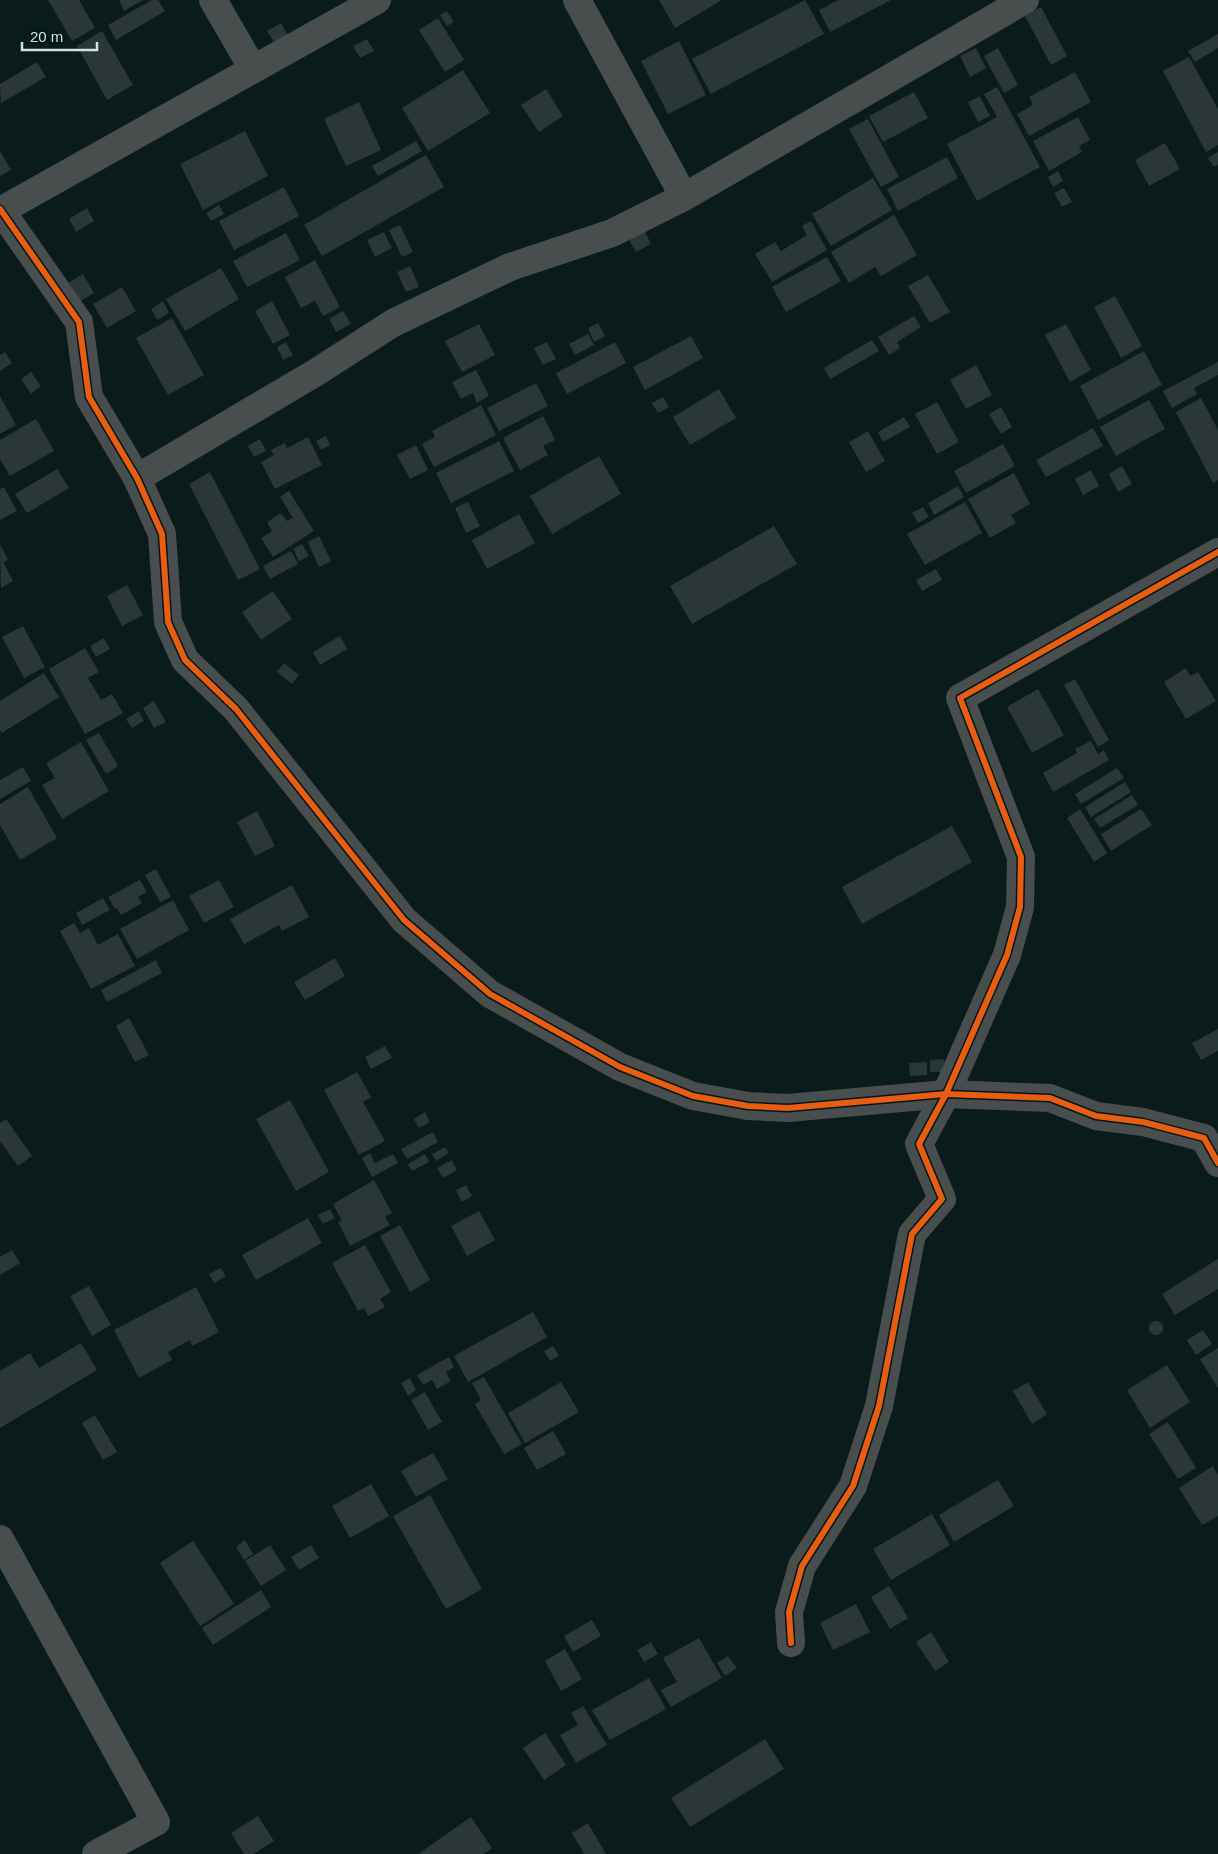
<svg xmlns="http://www.w3.org/2000/svg" width="1218" height="1854" font-family="Arial,sans-serif">
	<style>
		.building { fill: #2a3638 }
		.lines { fill: none; stroke-linecap: round; stroke-linejoin: round }
		.minor { stroke: #474e4d; stroke-width: 28 }
		.cycleway-casing { stroke: #001818; stroke-width: 9 }
		.cycleway { stroke: #e95d12; stroke-width: 6 }
	</style>
	<rect width="100%" height="100%" fill="#0a1b1b"/>
	<g class="building">
		<path d="M48,0H79L95,28L72,41Z"/>
		<path d="M119,0H143L124,11Z"/>
		<path d="M152,0H158L165,11L116,40L108,25Z"/>
		<path d="M659,0H722L675,28Z"/>
		<path d="M805,0L824,34L711,94L692,59Z"/>
		<path d="M838,0H891L830,32L819,10Z"/>
		<path d="M1041,7L1067,56L1051,65L1025,16Z"/>
		<path d="M447,11L454,22L447,26L440,15Z"/>
		<path d="M438,18L464,60L445,72L419,30Z"/>
		<path d="M281,23L288,36L275,44L267,31Z"/>
		<path d="M102,31L133,85L107,100L77,46Z"/>
		<path d="M1218,34V48L1195,62L1188,51Z"/>
		<path d="M367,39L374,51L360,58L353,46Z"/>
		<path d="M679,41L706,95L668,114L641,61Z"/>
		<path d="M976,48L986,68L970,77L960,56Z"/>
		<path d="M998,48L1018,85L1004,93L984,56Z"/>
		<path d="M1189,57L1218,109V145L1206,152L1163,71Z"/>
		<path d="M37,62L46,77L1,103L0,84Z"/>
		<path d="M463,70L490,113L428,151L402,108Z"/>
		<path d="M1075,72L1091,102L1029,136L1017,114L1033,105L1029,97Z"/>
		<path d="M997,87L1040,167L977,201L947,144L997,117L984,94Z"/>
		<path d="M546,89L563,116L539,132L521,105Z"/>
		<path d="M914,92L928,118L883,142L869,116Z"/>
		<path d="M980,96L990,116L978,122L968,102Z"/>
		<path d="M359,102L381,150L346,166L324,119Z"/>
		<path d="M1078,117L1090,140L1079,146L1082,152L1049,171L1033,141Z"/>
		<path d="M868,119L899,177L881,187L849,129Z"/>
		<path d="M245,131L268,176L203,210L180,164Z"/>
		<path d="M416,141L422,151L378,176L372,166Z"/>
		<path d="M1165,143L1180,169L1149,186L1135,160Z"/>
		<path d="M0,151L11,170L0,176Z"/>
		<path d="M1218,152V165L1214,167L1208,158Z"/>
		<path d="M426,155L444,187L322,256L304,225Z"/>
		<path d="M947,157L958,178L898,211L887,189Z"/>
		<path d="M1058,171L1063,181L1053,187L1048,177Z"/>
		<path d="M873,178L892,210L831,246L812,214Z"/>
		<path d="M284,187L299,216L234,250L219,221Z"/>
		<path d="M1064,188L1072,202L1062,207L1054,193Z"/>
		<path d="M219,205L224,214L211,221L206,213Z"/>
		<path d="M87,208L94,221L76,232L69,219Z"/>
		<path d="M894,215L917,255L881,276L875,267L849,283L831,252Z"/>
		<path d="M811,221L827,250L772,282L755,254L775,242L781,251L807,235L802,226Z"/>
		<path d="M400,225L413,252L402,257L389,230Z"/>
		<path d="M645,231L651,244L636,252L629,240Z"/>
		<path d="M384,232L392,248L375,257L367,240Z"/>
		<path d="M286,233L300,260L247,287L233,261Z"/>
		<path d="M827,257L841,281L786,312L772,287Z"/>
		<path d="M315,260L340,307L323,316L315,301L301,308L285,277Z"/>
		<path d="M410,266L419,287L406,292L397,272Z"/>
		<path d="M221,268L239,299L185,331L166,299Z"/>
		<path d="M83,274L94,293L79,302L68,283Z"/>
		<path d="M928,275L950,312L930,323L908,286Z"/>
		<path d="M122,287L136,311L107,328L93,304Z"/>
		<path d="M1115,296L1142,346L1121,358L1094,307Z"/>
		<path d="M163,301L169,313L157,320L151,309Z"/>
		<path d="M272,301L290,335L273,344L255,311Z"/>
		<path d="M343,311L351,324L336,332L329,319Z"/>
		<path d="M914,316L921,327L897,342L900,348L889,355L878,337Z"/>
		<path d="M172,318L204,375L168,395L136,338Z"/>
		<path d="M598,323L605,336L594,342L588,328Z"/>
		<path d="M479,324L495,355L462,372L445,341Z"/>
		<path d="M1066,324L1091,370L1070,382L1045,335Z"/>
		<path d="M588,334L594,345L575,355L569,344Z"/>
		<path d="M691,336L703,358L645,390L633,367Z"/>
		<path d="M872,340L879,351L830,379L824,368Z"/>
		<path d="M286,342L293,355L283,360L277,347Z"/>
		<path d="M547,342L556,359L543,365L534,348Z"/>
		<path d="M615,342L626,363L567,394L556,373Z"/>
		<path d="M1144,351L1162,385L1098,420L1080,386Z"/>
		<path d="M5,352L12,363L0,371V355Z"/>
		<path d="M1218,362V375L1194,388L1197,394L1172,408L1163,391Z"/>
		<path d="M976,365L992,395L966,409L950,380Z"/>
		<path d="M476,370L489,396L477,403L473,393L461,399L452,382Z"/>
		<path d="M31,372L41,386L31,394L21,379Z"/>
		<path d="M536,383L548,406L499,431L487,408Z"/>
		<path d="M719,389L736,418L690,445L673,417Z"/>
		<path d="M0,396L16,425L0,434Z"/>
		<path d="M663,397L669,407L658,413L652,403Z"/>
		<path d="M1201,398L1218,430V480L1213,483L1176,412Z"/>
		<path d="M1149,400L1165,429L1116,456L1100,427Z"/>
		<path d="M937,402L959,442L937,454L915,414Z"/>
		<path d="M481,405L496,435L434,467L422,444L435,437L432,431Z"/>
		<path d="M1001,407L1012,427L1001,434L989,414Z"/>
		<path d="M543,416L555,440L543,446L548,455L520,470L503,438Z"/>
		<path d="M904,417L910,427L883,442L878,432Z"/>
		<path d="M36,419L54,451L10,476L0,459V440Z"/>
		<path d="M1093,428L1103,446L1046,477L1036,460Z"/>
		<path d="M868,431L885,461L866,472L849,442Z"/>
		<path d="M326,436L330,445L321,450L316,441Z"/>
		<path d="M308,437L322,465L275,489L261,462L274,455L271,450L285,443L287,448Z"/>
		<path d="M260,439L266,451L254,457L248,446Z"/>
		<path d="M499,441L514,471L451,503L436,473Z"/>
		<path d="M1003,444L1015,466L966,493L954,471Z"/>
		<path d="M416,445L428,470L410,479L397,455Z"/>
		<path d="M599,456L621,494L552,534L530,496Z"/>
		<path d="M1122,466L1132,484L1118,492L1109,474Z"/>
		<path d="M57,469L69,488L27,513L15,494Z"/>
		<path d="M1091,470L1099,486L1083,495L1075,479Z"/>
		<path d="M210,472L260,569L238,580L189,484Z"/>
		<path d="M1014,473L1030,504L1011,515L1016,523L990,538L968,499Z"/>
		<path d="M958,486L964,497L934,515L928,503Z"/>
		<path d="M4,487L17,511L0,520V489Z"/>
		<path d="M289,491L314,531L273,557L261,538L272,531L267,522L281,513L287,521L293,518L280,497Z"/>
		<path d="M468,502L480,526L466,533L455,508Z"/>
		<path d="M965,502L982,533L925,565L907,534Z"/>
		<path d="M923,507L929,517L918,523L912,513Z"/>
		<path d="M519,514L535,543L487,569L472,540Z"/>
		<path d="M774,526L797,564L692,624L670,586Z"/>
		<path d="M319,536L331,561L319,567L308,542Z"/>
		<path d="M0,544L8,560L3,562L13,581L1,588Z"/>
		<path d="M302,544L309,556L299,561L293,549Z"/>
		<path d="M291,551L298,564L270,579L263,566Z"/>
		<path d="M936,569L942,580L922,591L916,580Z"/>
		<path d="M127,585L143,615L122,626L107,596Z"/>
		<path d="M273,591L292,619L261,640L242,612Z"/>
		<path d="M23,626L45,667L24,678L2,637Z"/>
		<path d="M340,636L347,649L320,665L313,652Z"/>
		<path d="M104,638L110,649L96,657L90,646Z"/>
		<path d="M85,648L99,672L88,678L101,700L112,694L123,713L85,734L49,669Z"/>
		<path d="M284,663L299,675L292,684L277,672Z"/>
		<path d="M1186,668L1190,676L1198,672L1216,701L1186,719L1164,682Z"/>
		<path d="M44,673L59,697L2,733L0,730V701Z"/>
		<path d="M1075,679L1109,740L1098,747L1064,685Z"/>
		<path d="M1038,689L1064,735L1032,753L1007,707Z"/>
		<path d="M154,701L166,722L154,728L143,708Z"/>
		<path d="M139,711L144,721L132,728L126,719Z"/>
		<path d="M99,733L118,766L106,774L86,740Z"/>
		<path d="M1091,741L1098,754L1104,750L1109,760L1053,792L1043,773L1077,753L1075,749Z"/>
		<path d="M81,742L109,791L62,819L42,785L55,778L46,763Z"/>
		<path d="M23,767L31,781L0,799V780Z"/>
		<path d="M1117,768L1124,778L1081,804L1075,794Z"/>
		<path d="M1125,782L1131,792L1091,817L1085,807Z"/>
		<path d="M28,787L57,838L20,860L0,825V804Z"/>
		<path d="M1132,795L1138,805L1100,828L1094,819Z"/>
		<path d="M1080,809L1107,853L1094,862L1067,818Z"/>
		<path d="M1141,809L1152,825L1111,851L1101,834Z"/>
		<path d="M257,811L275,846L255,856L237,822Z"/>
		<path d="M952,826L972,862L862,924L842,887Z"/>
		<path d="M156,869L171,897L160,902L145,875Z"/>
		<path d="M140,880L147,892L138,897L142,903L121,915L117,908L115,909L108,897Z"/>
		<path d="M219,880L234,907L204,923L189,896Z"/>
		<path d="M292,885L309,917L282,931L279,925L244,944L230,919Z"/>
		<path d="M103,898L110,910L82,925L76,913Z"/>
		<path d="M173,900L189,930L137,959L120,929Z"/>
		<path d="M74,923L80,933L89,928L98,945L118,934L135,966L91,989L60,931Z"/>
		<path d="M335,958L345,976L305,1000L294,982Z"/>
		<path d="M156,960L162,973L107,1002L101,990Z"/>
		<path d="M129,1018L149,1055L135,1062L116,1026Z"/>
		<path d="M1218,1029V1051L1201,1060L1192,1043Z"/>
		<path d="M385,1046L392,1058L371,1069L365,1057Z"/>
		<path d="M944,1059V1072H930V1060Z"/>
		<path d="M927,1062V1075L910,1076L909,1063Z"/>
		<path d="M357,1072L371,1097L363,1102L385,1141L359,1155L324,1090Z"/>
		<path d="M290,1100L329,1172L296,1191L256,1119Z"/>
		<path d="M425,1112L430,1122L419,1128L414,1119Z"/>
		<path d="M6,1119L32,1156L18,1166L0,1141V1123Z"/>
		<path d="M433,1132L438,1142L407,1159L401,1149Z"/>
		<path d="M445,1147L449,1153L436,1161L432,1154Z"/>
		<path d="M370,1153L375,1163L393,1154L398,1163L372,1177L362,1158Z"/>
		<path d="M425,1154L429,1162L412,1171L408,1164Z"/>
		<path d="M452,1160L457,1170L443,1178L437,1168Z"/>
		<path d="M374,1180L392,1213L385,1217L390,1225L350,1246L338,1222L342,1221L333,1204Z"/>
		<path d="M466,1185L472,1196L462,1202L456,1190Z"/>
		<path d="M330,1209L335,1218L323,1224L318,1215Z"/>
		<path d="M479,1211L495,1240L467,1256L451,1226Z"/>
		<path d="M308,1218L322,1243L256,1280L242,1255Z"/>
		<path d="M400,1225L430,1280L410,1292L380,1236Z"/>
		<path d="M365,1245L391,1292L380,1299L385,1307L368,1316L364,1308L358,1311L332,1263Z"/>
		<path d="M12,1250L20,1263L0,1275V1257Z"/>
		<path d="M1218,1259V1289L1175,1315L1162,1294Z"/>
		<path d="M221,1268L226,1276L214,1283L209,1274Z"/>
		<path d="M89,1286L111,1325L92,1336L70,1296Z"/>
		<path d="M196,1287L219,1332L192,1346L190,1340L168,1352L172,1360L139,1378L114,1330Z"/>
		<path d="M533,1312L547,1337L468,1382L454,1356Z"/>
		<circle cx="1156" cy="1328" r="7"/>
		<path d="M1203,1330L1212,1344L1196,1355L1187,1340Z"/>
		<path d="M81,1343L97,1370L0,1428V1371L30,1353L39,1368Z"/>
		<path d="M553,1346L559,1356L550,1361L544,1351Z"/>
		<path d="M1218,1348V1388L1200,1359Z"/>
		<path d="M449,1357L454,1367L446,1372L451,1381L437,1389L432,1380L423,1385L417,1375Z"/>
		<path d="M1167,1365L1190,1402L1150,1428L1127,1390Z"/>
		<path d="M484,1377L522,1444L504,1454L475,1404L481,1400L472,1383Z"/>
		<path d="M410,1378L416,1390L408,1396L401,1383Z"/>
		<path d="M561,1382L579,1412L525,1443L508,1413Z"/>
		<path d="M1028,1382L1047,1414L1032,1424L1013,1391Z"/>
		<path d="M425,1392L442,1422L428,1430L411,1400Z"/>
		<path d="M95,1415L117,1452L103,1460L82,1423Z"/>
		<path d="M1168,1422L1196,1468L1178,1479L1149,1434Z"/>
		<path d="M553,1431L566,1454L537,1470L524,1448Z"/>
		<path d="M433,1453L448,1479L416,1497L401,1471Z"/>
		<path d="M1213,1466L1218,1475V1516L1202,1525L1179,1488Z"/>
		<path d="M998,1480L1014,1506L954,1542L939,1515Z"/>
		<path d="M371,1484L389,1516L350,1538L332,1506Z"/>
		<path d="M430,1495L482,1589L446,1609L393,1516Z"/>
		<path d="M932,1514L950,1545L891,1580L873,1549Z"/>
		<path d="M245,1540L253,1554L244,1560L236,1547Z"/>
		<path d="M193,1541L234,1604L200,1626L160,1563Z"/>
		<path d="M270,1545L286,1570L261,1586L245,1561Z"/>
		<path d="M311,1545L319,1558L299,1570L291,1557Z"/>
		<path d="M889,1586L908,1618L890,1629L871,1597Z"/>
		<path d="M261,1590L271,1607L213,1645L202,1628Z"/>
		<path d="M856,1604L870,1632L833,1650L820,1623Z"/>
		<path d="M592,1620L601,1636L573,1652L564,1636Z"/>
		<path d="M931,1632L949,1662L935,1671L916,1642Z"/>
		<path d="M699,1638L722,1678L671,1707L661,1690L677,1682L663,1658Z"/>
		<path d="M651,1642L658,1654L644,1662L637,1650Z"/>
		<path d="M565,1649L582,1679L561,1691L545,1661Z"/>
		<path d="M728,1656L737,1668L725,1676L717,1663Z"/>
		<path d="M649,1678L666,1709L610,1740L592,1710Z"/>
		<path d="M583,1706L607,1745L576,1763L560,1735L578,1725L571,1713Z"/>
		<path d="M545,1733L566,1765L544,1780L523,1748Z"/>
		<path d="M765,1739L784,1769L690,1827L671,1798Z"/>
		<path d="M258,1816L274,1841L253,1854H244L231,1833Z"/>
		<path d="M471,1817L492,1848L484,1854H418Z"/>
		<path d="M588,1823L606,1854H584L572,1833Z"/>
	</g>
	<g class="lines">
		<g class="minor">
			<path d="M213,0L253,69"/>
			<path d="M577,0L684,197"/>
			<path d="M0,209L79,322L89,397L137,478L162,534L168,622L185,660L236,709L404,920L490,994L620,1067L693,1096L748,1106L788,1108L946,1094L1050,1098L1096,1116L1143,1122L1204,1138L1218,1163"/>
			<path d="M0,211L377,0"/>
			<path d="M137,478L315,373L393,323L510,267L612,233L684,197L1025,0"/>
			<path d="M0,1539L156,1822L96,1854"/>
			<path d="M791,1643L789,1612L802,1566L853,1486L879,1406L912,1234L942,1199L919,1144L946,1094L1007,955L1020,907L1021,857L960,698L1218,552"/>
		</g>
		<g class="cycleway-casing">
			<g id="cycleway">
				<path d="M0,209L79,322L89,397L137,478L162,534L168,622L185,660L236,709L404,920L490,994L620,1067L693,1096L748,1106L788,1108L946,1094L1050,1098L1096,1116L1143,1122L1204,1138L1218,1163"/>
				<path d="M791,1643L789,1612L802,1566L853,1486L879,1406L912,1234L942,1199L919,1144L946,1094L1007,955L1020,907L1021,857L960,698L1218,552"/>
			</g>
		</g>
		<use href="#cycleway" class="cycleway"/>
	</g>
	<path d="M22 42v8h75v-8" fill="none" stroke="#d2e2e2" stroke-width="2.5"/>
	<text x="30" y="42" font-size="15" fill="#d2e2e2" stroke="#001818" stroke-width="4" paint-order="stroke">20 m</text>
</svg>
